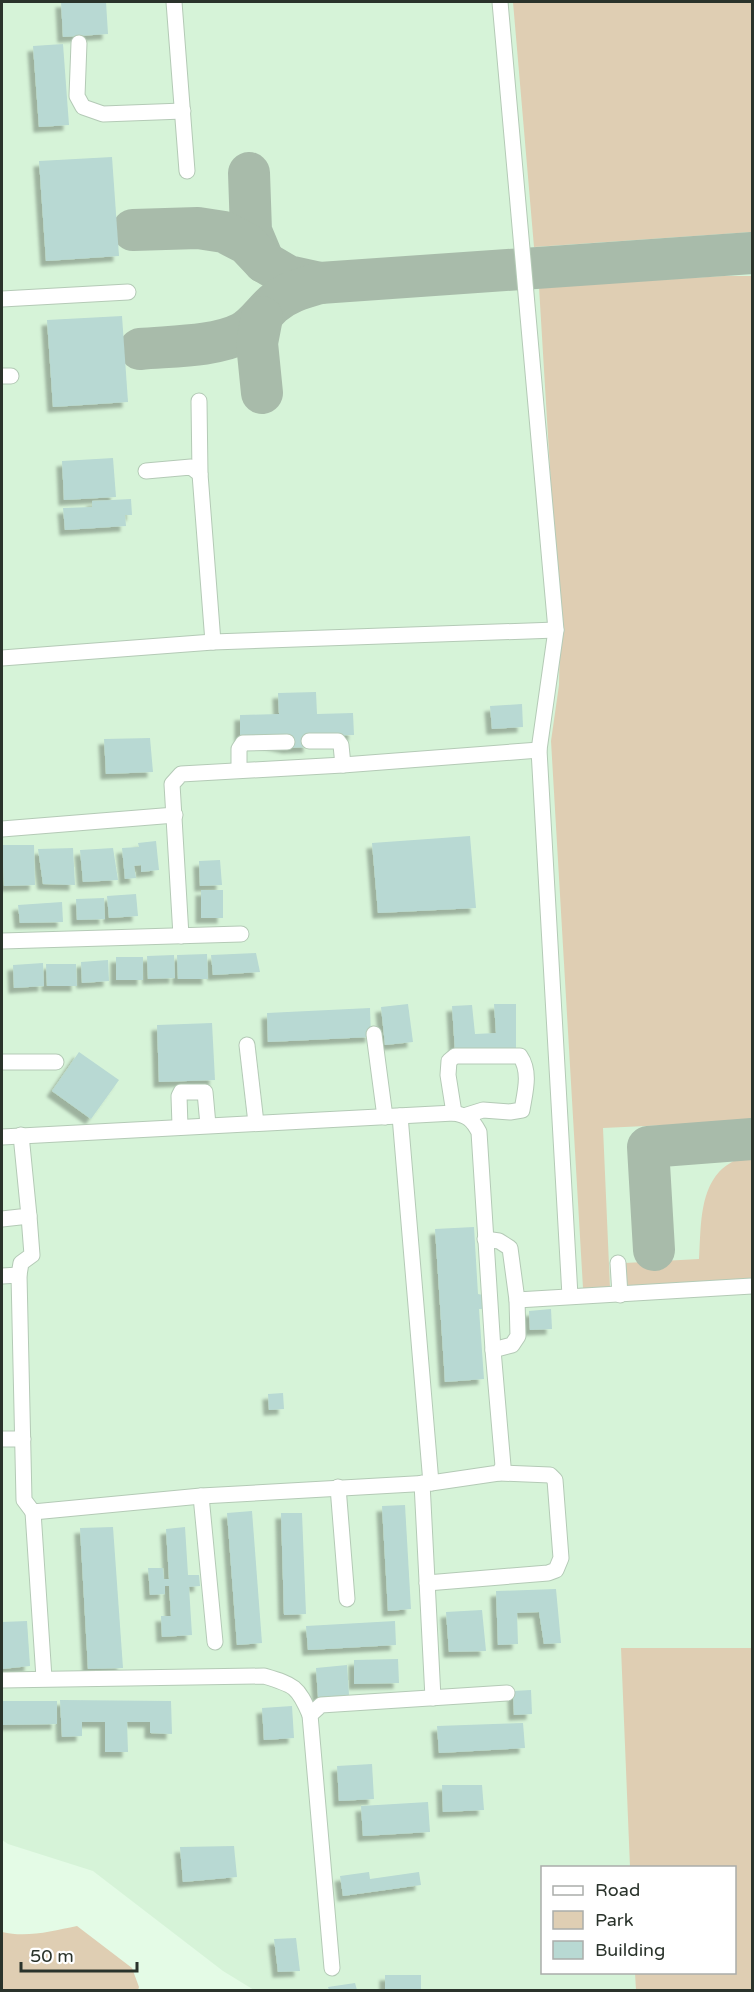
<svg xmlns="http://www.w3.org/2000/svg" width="754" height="1992" font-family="'Varela Round',sans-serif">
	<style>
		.built { fill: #d6f3d8; fill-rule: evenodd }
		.green { fill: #dfceb3 }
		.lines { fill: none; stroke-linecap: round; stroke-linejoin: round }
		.taxiway { stroke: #a8bbaa; stroke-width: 42 }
		.building { fill: #b8d9d3; filter: url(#shadow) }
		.minor-casing { stroke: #b4cab6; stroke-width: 17 }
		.minor { stroke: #fff; stroke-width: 15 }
	</style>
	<defs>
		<filter id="shadow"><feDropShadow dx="-5.5" dy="5.5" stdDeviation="1.5" flood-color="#0004"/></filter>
	</defs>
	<rect width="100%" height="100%" fill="#e4fbe6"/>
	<path class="built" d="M2,2H752V1990H254L223,1971L93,1871L8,1844L2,1840ZM542,1868H734V1972H542Z"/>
	<g class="green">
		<path d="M513,2H752V232L534,247Z"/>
		<path d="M724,276H752V1121L603,1128L610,1288H583L551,741L559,685L560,635L539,287Z"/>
		<path d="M752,1152V1283L628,1290L625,1263L699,1259C701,1231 699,1194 719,1172C727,1163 742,1157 752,1152Z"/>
		<path d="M621,1648H752V1990H636L635,1973L734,1972V1868L630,1867Z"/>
		<path d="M77,1926L132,1968L139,1987L138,1990H2V1932C27,1938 52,1931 77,1926Z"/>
	</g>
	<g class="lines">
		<g class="taxiway">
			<path d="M249,173L251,231L264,262"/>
			<path d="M133,230L198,228L224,232L247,244L264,262L288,276L320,283"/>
			<path d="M140,349C172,346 214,347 242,333C255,326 263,313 273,304C287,292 303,288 320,283L752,253"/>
			<path d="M262,393L257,343L262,317"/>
			<path d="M654,1250L648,1147L752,1139"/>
		</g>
	</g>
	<g class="building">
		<path d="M61,2H106L108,34L63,37Z"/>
		<path d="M63,44L69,125L39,127L33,46Z"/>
		<path d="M112,157L119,256L46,261L39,161Z"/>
		<path d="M122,316L128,402L53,407L47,320Z"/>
		<path d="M113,458L116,497L64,500L62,461Z"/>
		<path d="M131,499L132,515H125L126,526L65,530L63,508L92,507V501Z"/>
		<path d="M316,692L317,714L353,713L354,735L308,736L309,747L288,748L240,737V715L279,714L278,693Z"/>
		<path d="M522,704L523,727L492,729L490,706Z"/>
		<path d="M150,738L153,772L106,774L104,739Z"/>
		<path d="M470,836L476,908L378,913L372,843Z"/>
		<path d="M156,841L159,870L141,872V865L134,866L136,878L125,879L122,848L139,847L138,843Z"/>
		<path d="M2,845H34L35,885L4,886Z"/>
		<path d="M73,848L75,885L43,884L38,849Z"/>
		<path d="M113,848L118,880L83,882L80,850Z"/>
		<path d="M220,860L222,885L200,886L199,861Z"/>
		<rect x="201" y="890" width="22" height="28"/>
		<path d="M136,894L138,916L109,918L107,896Z"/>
		<path d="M104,898L105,919L77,920L76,899Z"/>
		<path d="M62,902L63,922L20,923L18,905Z"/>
		<path d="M256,953L260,972L213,975L211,955Z"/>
		<path d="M207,954L208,979H178L177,955Z"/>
		<path d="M174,955L175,978L148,979L147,956Z"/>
		<rect x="116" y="957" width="27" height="23"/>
		<path d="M108,960L109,981L82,983L81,962Z"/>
		<path d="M43,963L44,986L14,988L13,965Z"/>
		<path d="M46,964H76L77,986H47Z"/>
		<path d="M408,1004L413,1042L385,1045L381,1007Z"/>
		<path d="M494,1004H516V1052H455L452,1006L472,1005L475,1034L496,1033Z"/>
		<path d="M370,1008L371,1037L268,1042L267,1013Z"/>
		<path d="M212,1023L215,1080L159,1082L157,1025Z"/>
		<path d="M79,1052L119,1080L91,1119L52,1091Z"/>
		<path d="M474,1227L478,1294L483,1295L482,1309H479L484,1379L445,1382L435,1229Z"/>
		<path d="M551,1309L552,1329L530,1330L529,1311Z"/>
		<path d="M283,1393L284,1409L269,1410L268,1394Z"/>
		<path d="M405,1505L411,1609L388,1611L382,1506Z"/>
		<path d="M252,1511L262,1643L237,1645L227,1513Z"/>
		<path d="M281,1513H302L306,1614L284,1615Z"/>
		<path d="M113,1527L123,1668L88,1669L80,1528Z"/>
		<path d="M185,1527L188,1575H199L200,1586L189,1587L192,1635L162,1637L161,1616H171L169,1586H165V1594L150,1595L148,1568H163L164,1579H169L166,1529Z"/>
		<path d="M556,1589L561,1643L544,1644L539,1612L517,1613L518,1644L498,1645L496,1591Z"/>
		<path d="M482,1610L486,1651L449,1652L446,1612Z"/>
		<path d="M27,1621L30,1666L2,1669V1622Z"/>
		<path d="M395,1621L396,1645L308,1650L306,1626Z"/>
		<path d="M398,1659L399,1683L354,1684V1660Z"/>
		<path d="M347,1665L349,1695L318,1697L316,1668Z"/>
		<path d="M531,1690L532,1714L514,1715L513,1691Z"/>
		<path d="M60,1700L171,1701L172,1734L150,1733V1722H127L128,1752H105V1722H82V1736L62,1737Z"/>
		<path d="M2,1701H57V1724L2,1725Z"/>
		<path d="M292,1706L294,1738L264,1740L262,1708Z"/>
		<path d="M523,1723L525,1748L439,1753L437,1726Z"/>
		<path d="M372,1764L374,1799L339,1801L337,1766Z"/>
		<path d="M442,1785H482L484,1810L443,1812Z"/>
		<path d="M428,1802L430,1832L363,1836L361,1806Z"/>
		<path d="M234,1846L237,1877L183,1882L180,1847Z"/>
		<path d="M369,1872L370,1879L419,1872L421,1885L343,1896L340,1876Z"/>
		<path d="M296,1938L300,1971L278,1972L274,1939Z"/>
		<rect x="385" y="1975" width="36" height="15"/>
		<path d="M355,1983L357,1990H329L328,1987Z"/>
	</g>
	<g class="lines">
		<g class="minor-casing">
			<g id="minor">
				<path d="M174,2L187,171"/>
				<path d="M500,2L556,630L539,750L570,1296"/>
				<path d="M79,43L77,96L83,107L103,114L183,111"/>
				<path d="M2,299L128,292"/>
				<path d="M2,376H11"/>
				<path d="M199,401L200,474"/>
				<path d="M146,471L191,467L200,474L213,642"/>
				<path d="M2,658L213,642L556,630"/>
				<path d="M309,741H338L341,745L343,765"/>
				<path d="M239,770V749L243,743L287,742"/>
				<path d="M2,829L175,815"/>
				<path d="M181,936L172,784L181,774L343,765L539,750"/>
				<path d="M2,941L241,934"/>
				<path d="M374,1034L385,1117"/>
				<path d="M247,1045L256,1123"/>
				<path d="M2,1062H56"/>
				<path d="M454,1113L448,1075L449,1061L455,1056H520C531,1072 525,1092 522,1110L510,1112L483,1110L467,1115"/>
				<path d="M400,1116L431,1483"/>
				<path d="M180,1126L179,1096L181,1092H205L208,1125"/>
				<path d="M2,1137L454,1113C468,1116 472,1119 479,1132L493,1350L503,1466L499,1473L431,1483L201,1496L33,1512L24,1500L19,1275L21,1263L32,1255L29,1216"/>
				<path d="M2,1219L29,1216L21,1135"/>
				<path d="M485,1239L499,1241L510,1248L517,1300L518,1336L512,1345L493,1350"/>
				<path d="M618,1263L620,1295"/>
				<path d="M2,1276L19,1275"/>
				<path d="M517,1300L752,1286"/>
				<path d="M2,1439H23"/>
				<path d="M422,1483L433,1698"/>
				<path d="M338,1487L347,1599"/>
				<path d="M201,1496L215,1642"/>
				<path d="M33,1512L44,1678"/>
				<path d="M427,1583L548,1573L556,1570L561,1558L555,1480L550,1475L499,1473"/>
				<path d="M2,1680L264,1676C294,1685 298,1686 310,1715"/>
				<path d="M332,1968L310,1715L321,1705L507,1693"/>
			</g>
		</g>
		<use href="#minor" class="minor"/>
	</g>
	<rect width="754" height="1992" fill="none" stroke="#2a332b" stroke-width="6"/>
	<rect x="541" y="1866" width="195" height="108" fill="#ffffff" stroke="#aaadaa" stroke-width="1.5"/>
	<rect x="553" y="1886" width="30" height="9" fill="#ffffff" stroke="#aaadaa" stroke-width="1.5"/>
	<text x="595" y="1896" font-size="18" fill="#2a332b">Road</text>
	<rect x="553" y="1911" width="30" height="18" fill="#dfceb3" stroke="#aaadaa" stroke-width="1.5"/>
	<text x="595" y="1926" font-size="18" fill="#2a332b">Park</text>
	<rect x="553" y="1941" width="30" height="18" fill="#b8d9d3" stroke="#aaadaa" stroke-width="1.5"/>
	<text x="595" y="1956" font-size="18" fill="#2a332b">Building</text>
	<path d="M21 1962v9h116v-9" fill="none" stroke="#2a332b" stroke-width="3"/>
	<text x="30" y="1962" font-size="18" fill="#2a332b" stroke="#ffffff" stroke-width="4.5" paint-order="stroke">50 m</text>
</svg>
